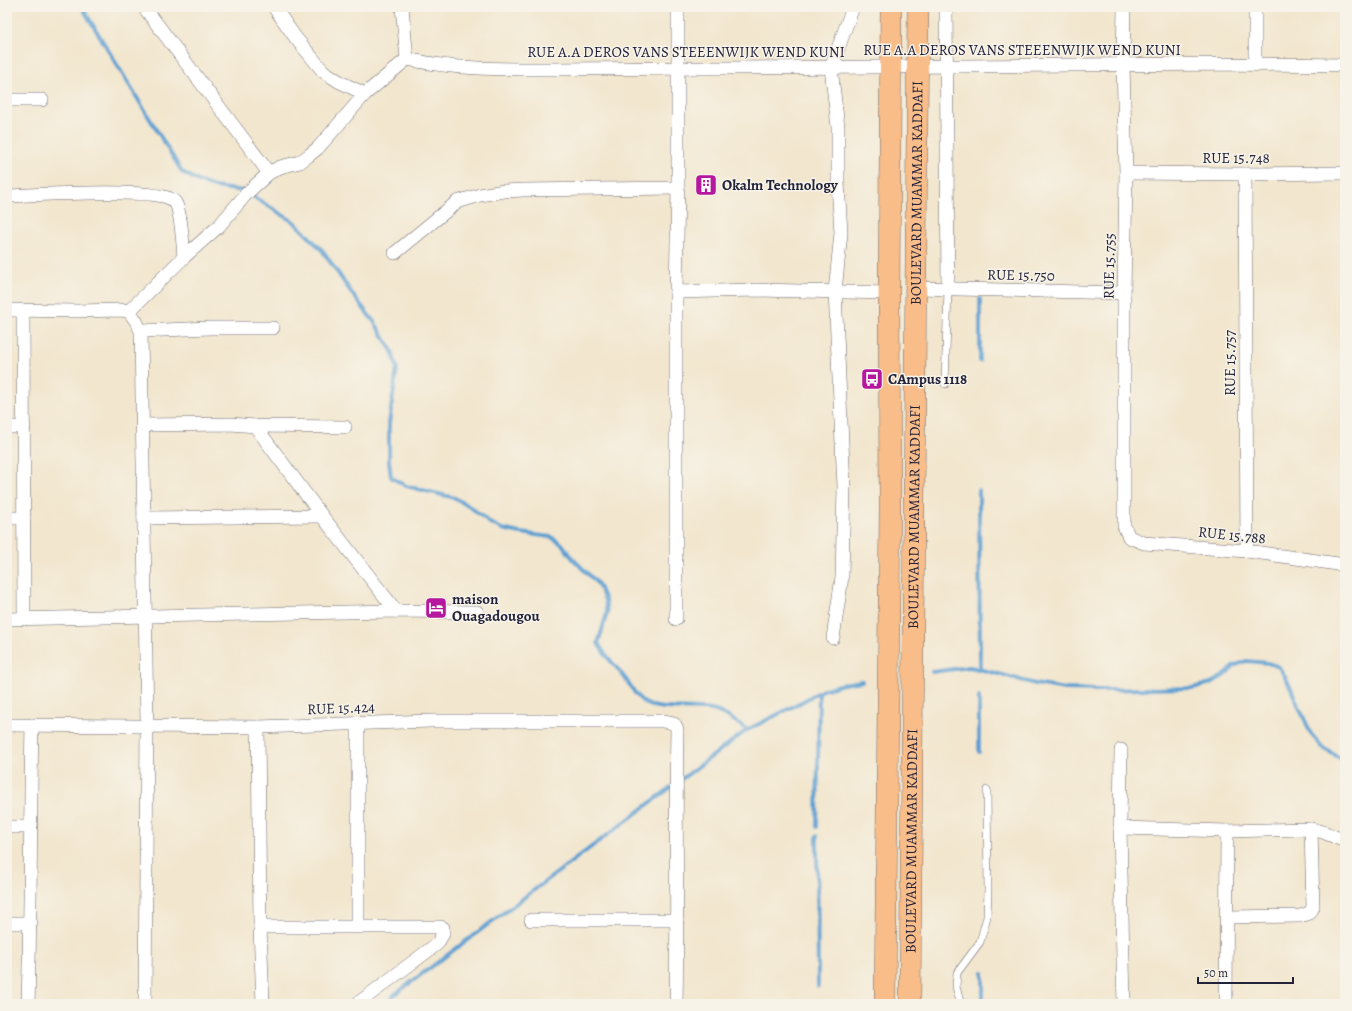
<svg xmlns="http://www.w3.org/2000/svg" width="1352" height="1011" font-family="Alegreya,serif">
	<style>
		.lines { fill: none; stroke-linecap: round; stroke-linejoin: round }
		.stream { stroke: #5ea0d2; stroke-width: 4 }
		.service-casing { stroke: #6b676e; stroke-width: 8 }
		.minor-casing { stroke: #6b676e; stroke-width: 14 }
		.primary-casing { stroke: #6b676e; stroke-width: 22 }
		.service { stroke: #fff; stroke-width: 7 }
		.minor { stroke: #fff; stroke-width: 13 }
		.primary { stroke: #f8bd89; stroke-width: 21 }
		.labels { text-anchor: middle; stroke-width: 3; stroke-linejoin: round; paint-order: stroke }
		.street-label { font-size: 15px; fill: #22223b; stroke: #f7f3e8 }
		.poi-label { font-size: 15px; font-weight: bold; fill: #22223b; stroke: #f7f3e8; text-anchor: start }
	</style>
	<rect width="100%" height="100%" fill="#f7f3e8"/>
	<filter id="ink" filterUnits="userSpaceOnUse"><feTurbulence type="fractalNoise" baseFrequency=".025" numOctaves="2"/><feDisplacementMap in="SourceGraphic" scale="8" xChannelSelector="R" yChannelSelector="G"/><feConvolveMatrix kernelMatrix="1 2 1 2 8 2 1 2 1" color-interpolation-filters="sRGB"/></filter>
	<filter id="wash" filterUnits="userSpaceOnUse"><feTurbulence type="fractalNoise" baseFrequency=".012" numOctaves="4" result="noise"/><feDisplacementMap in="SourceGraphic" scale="16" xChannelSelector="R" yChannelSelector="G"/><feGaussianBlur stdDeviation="0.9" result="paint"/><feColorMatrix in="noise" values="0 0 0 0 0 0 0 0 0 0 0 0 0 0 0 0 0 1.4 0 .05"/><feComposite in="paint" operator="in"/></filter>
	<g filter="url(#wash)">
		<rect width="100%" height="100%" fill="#f2e6ce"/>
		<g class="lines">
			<g class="stream">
				<path d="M82,7L182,172L198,181L214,187L244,191L294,222L322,250L353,295L375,323L392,351L397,368L389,423V461L391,477L406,486L455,498L473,509L490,523L502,529L520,533L551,537L562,544L573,559L598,584L605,600L607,613L598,643C605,657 615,664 624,677C631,685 635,697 645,703C661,712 694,706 712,710C725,713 737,722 747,730"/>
				<path d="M980,299V361"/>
				<path d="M979,490L980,670"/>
				<path d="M932,672L970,667L1003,675L1035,684L1065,689L1099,690L1193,688L1211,683L1225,675L1234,666L1246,661L1268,663L1279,667L1287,680L1311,734L1323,748L1345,761"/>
				<path d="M979,697V752"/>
				<path d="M679,781L747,730L798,704L823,690L843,684L862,681"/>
				<path d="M817,827L819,692"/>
				<path d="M817,836L818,986"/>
				<path d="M983,998V973"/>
				<path d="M389,1004L394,995L674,785"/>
			</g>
		</g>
	</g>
	<g filter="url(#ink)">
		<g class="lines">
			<g class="service-casing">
				<g id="service">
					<path d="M945,384L948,289"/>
					<path d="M961,1004L956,987L957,973L980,942L987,917L988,890L987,790"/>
				</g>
			</g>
			<g class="minor-casing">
				<g id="minor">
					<path d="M144,7L269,173"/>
					<path d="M274,7L295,37L323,71L340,82L365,94"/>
					<path d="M402,7L407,59"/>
					<path d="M946,7L948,289"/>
					<path d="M1124,7L1123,65L1126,173L1124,293V526L1129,537L1144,543L1247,551L1345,565"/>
					<path d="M1255,7V64"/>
					<path d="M407,59C456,70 503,69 553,69C604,69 656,68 708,68C920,68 1133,62 1345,65"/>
					<path d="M7,100H42"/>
					<path d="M1126,173L1245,174L1345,173"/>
					<path d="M1245,174L1247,551"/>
					<path d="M7,196C33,195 160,187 174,201C181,208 183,246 184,257"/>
					<path d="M395,253L457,202L480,195L504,191L524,190L678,188"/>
					<path d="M916,288L1124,293"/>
					<path d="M676,292L756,290L889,293"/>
					<path d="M7,310L77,311L121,310L129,311"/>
					<path d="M23,310L24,619"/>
					<path d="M129,311L136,321L141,331L147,726L145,1004"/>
					<path d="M129,311L184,257L219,226L247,193L269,173L280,167L300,162L308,156L318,148L365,94L407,59"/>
					<path d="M141,331L210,328H273"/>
					<path d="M143,425L231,424L255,426L345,427"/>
					<path d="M255,426L322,516L396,611"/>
					<path d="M7,427H24"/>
					<path d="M7,518H24"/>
					<path d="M144,518L322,516"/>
					<path d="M7,619L396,611L477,612"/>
					<path d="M676,619V292L678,188V7"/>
					<path d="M833,638L842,577L844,487L835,291L841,233L838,183V127L831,68L853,7"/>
					<path d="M358,723V926"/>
					<path d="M7,725L258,727L431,721H662C670,722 676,722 677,730C675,821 678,913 676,1004"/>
					<path d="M258,727L260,927L263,1004"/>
					<path d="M1121,750L1120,828L1124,1004"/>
					<path d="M7,827H30"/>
					<path d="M1120,828L1227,831L1311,829L1323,832L1345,841"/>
					<path d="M1227,917L1300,916L1310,913L1313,907L1311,829"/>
					<path d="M531,920H677"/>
					<path d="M7,923H31"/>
					<path d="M260,927H441L443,928V934L437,944L357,1004"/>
					<path d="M28,1004C31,911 30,818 32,725"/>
					<path d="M1226,1004L1227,831"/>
				</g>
			</g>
			<g class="primary-casing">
				<g id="primary">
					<path d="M885,1004L890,508L889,293L891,7"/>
					<path id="s1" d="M910,1004L918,7"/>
				</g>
			</g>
			<use href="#service" class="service"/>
			<use href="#minor" class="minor"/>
			<use href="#primary" class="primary"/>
		</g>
	</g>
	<defs>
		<g id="building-square" transform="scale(1.15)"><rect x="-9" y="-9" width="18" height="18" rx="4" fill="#b5179e" stroke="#f7f3e8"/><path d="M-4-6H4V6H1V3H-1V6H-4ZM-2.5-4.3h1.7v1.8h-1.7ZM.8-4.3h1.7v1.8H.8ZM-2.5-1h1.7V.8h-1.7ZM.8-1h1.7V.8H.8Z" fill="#fff"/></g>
		<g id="bus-square" transform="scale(1.15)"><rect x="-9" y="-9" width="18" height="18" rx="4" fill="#b5179e" stroke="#f7f3e8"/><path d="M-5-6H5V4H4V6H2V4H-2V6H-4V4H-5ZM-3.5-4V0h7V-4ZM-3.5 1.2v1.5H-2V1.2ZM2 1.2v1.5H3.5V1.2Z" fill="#fff"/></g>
		<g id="hotel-square" transform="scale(1.15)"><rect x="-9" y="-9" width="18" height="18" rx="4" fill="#b5179e" stroke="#f7f3e8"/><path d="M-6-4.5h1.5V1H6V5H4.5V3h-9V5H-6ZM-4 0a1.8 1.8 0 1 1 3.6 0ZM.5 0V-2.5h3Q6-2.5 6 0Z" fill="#fff"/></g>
	</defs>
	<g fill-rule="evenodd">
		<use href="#building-square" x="706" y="185"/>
		<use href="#bus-square" x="872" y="379"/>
		<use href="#hotel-square" x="436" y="608"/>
	</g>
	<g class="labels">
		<g class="street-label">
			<text x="1022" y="55">RUE A.A DEROS VANS STEEENWIJK WEND KUNI</text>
			<text x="686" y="57">RUE A.A DEROS VANS STEEENWIJK WEND KUNI</text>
			<text x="1236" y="163">RUE 15.748</text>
			<text dy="5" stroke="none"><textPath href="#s1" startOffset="811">BOULEVARD MUAMMAR KADDAFI</textPath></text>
			<text transform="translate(1109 266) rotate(-89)" y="5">RUE 15.755</text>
			<text transform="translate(1021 275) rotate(1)" y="5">RUE 15.750</text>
			<text transform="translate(1230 363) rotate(-90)" y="5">RUE 15.757</text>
			<text dy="5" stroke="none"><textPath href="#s1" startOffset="487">BOULEVARD MUAMMAR KADDAFI</textPath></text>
			<text transform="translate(1232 535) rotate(6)" y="5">RUE 15.788</text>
			<text transform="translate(341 708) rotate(-2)" y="5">RUE 15.424</text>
			<text dy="5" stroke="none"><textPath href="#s1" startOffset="163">BOULEVARD MUAMMAR KADDAFI</textPath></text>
		</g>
		<g class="poi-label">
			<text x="722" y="190">Okalm Technology</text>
			<text x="888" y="384">CAmpus 1118</text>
			<text x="452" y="604">maison<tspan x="452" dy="17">Ouagadougou</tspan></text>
		</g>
	</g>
	<rect width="1352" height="1011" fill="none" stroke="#f7f3e8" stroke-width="24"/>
	<path d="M1198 977v6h95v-6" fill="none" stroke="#22223b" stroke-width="2"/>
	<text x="1204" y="977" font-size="12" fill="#22223b" stroke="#f7f3e8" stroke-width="3" paint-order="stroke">50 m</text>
</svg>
